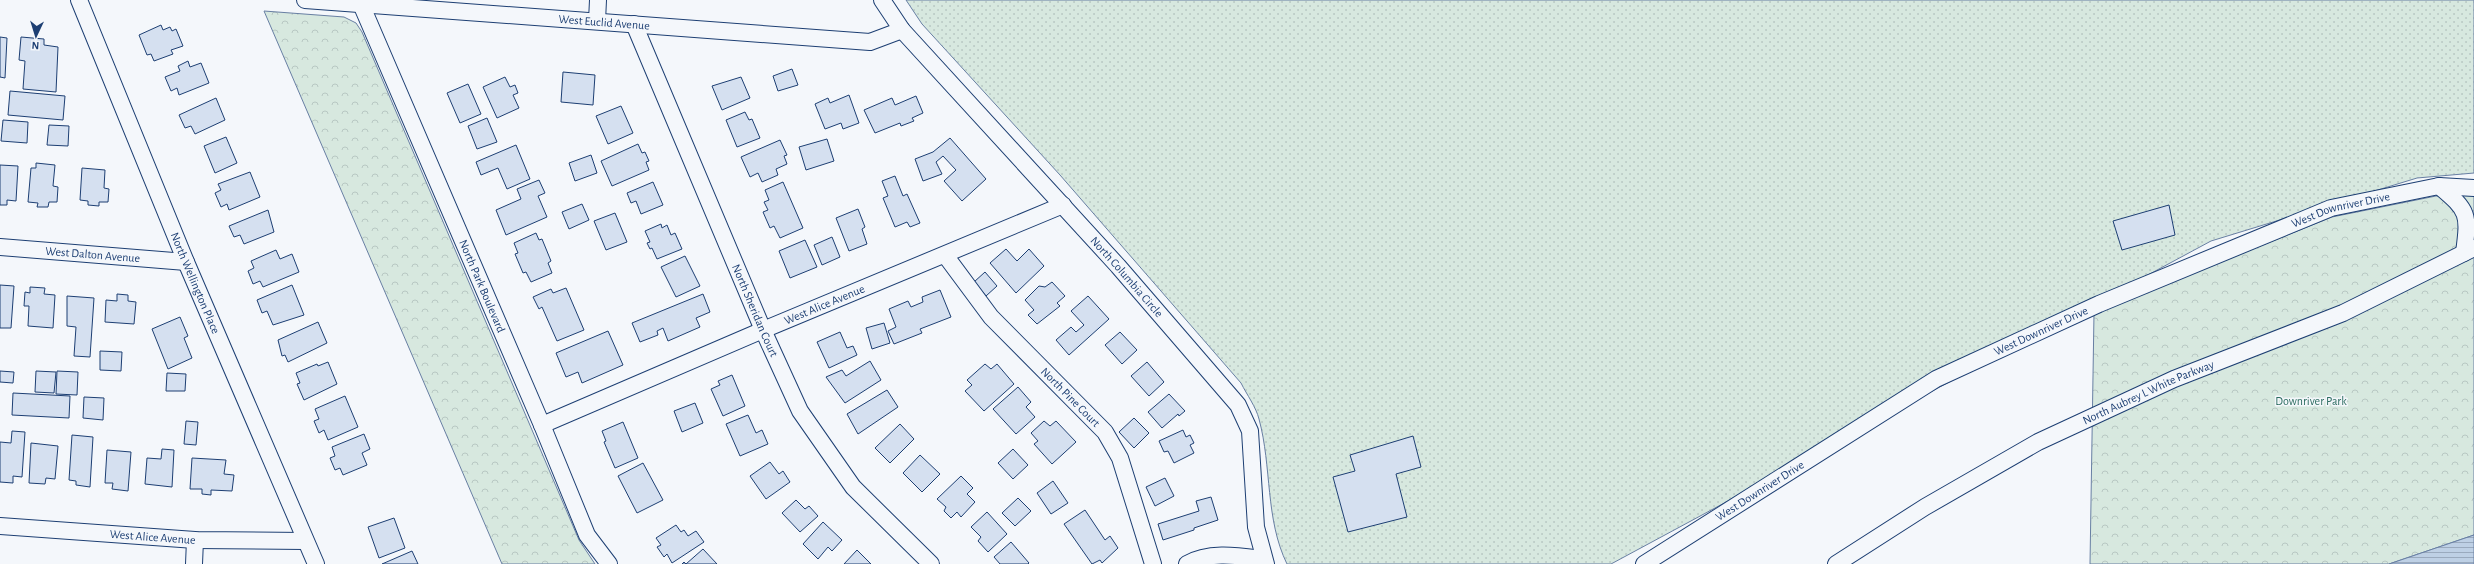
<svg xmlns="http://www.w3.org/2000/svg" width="2474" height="564" font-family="'Alegreya Sans',sans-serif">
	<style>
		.grass { fill: url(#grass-dots); stroke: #687fa3 }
		.forest { fill: url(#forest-crowns); stroke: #687fa3 }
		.water { fill: url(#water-rules); stroke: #687fa3 }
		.building { fill: #d5e0f0; stroke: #1d3f73 }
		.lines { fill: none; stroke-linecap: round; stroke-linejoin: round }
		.minor-casing { stroke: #1d3f73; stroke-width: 18 }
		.minor { stroke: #f4f7fb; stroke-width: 16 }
		.labels { text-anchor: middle; stroke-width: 3; stroke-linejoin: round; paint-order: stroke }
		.street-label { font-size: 12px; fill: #1d3f73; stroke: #f4f7fb }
		.park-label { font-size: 12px; fill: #2c6c60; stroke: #f4f7fb }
	</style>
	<defs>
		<pattern id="grass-dots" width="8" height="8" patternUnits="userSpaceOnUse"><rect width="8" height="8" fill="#d7e8df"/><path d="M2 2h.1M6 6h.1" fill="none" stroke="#b8c8c3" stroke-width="1.8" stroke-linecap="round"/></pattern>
		<pattern id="forest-crowns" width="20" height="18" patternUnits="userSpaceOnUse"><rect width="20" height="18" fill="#d7e8df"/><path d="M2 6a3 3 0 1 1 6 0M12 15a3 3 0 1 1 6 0" fill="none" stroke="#b8c8c3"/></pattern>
		<pattern id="water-rules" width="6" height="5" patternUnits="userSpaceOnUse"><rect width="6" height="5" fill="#bed0e5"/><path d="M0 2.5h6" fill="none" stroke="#9aaabe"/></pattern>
	</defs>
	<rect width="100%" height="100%" fill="#f4f7fb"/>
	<path class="grass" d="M906,0H2474V173L2417,178L2211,241L1611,564H1287C1265,519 1272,467 1259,419C1256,407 1247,395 1241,383L1060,175L922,24Z"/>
	<g class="forest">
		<path d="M264,11L344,17L356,23L362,32L579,540L595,564H502Z"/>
		<path d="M2474,195V535L2389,564H2090L2094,313L2332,217L2436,196Z"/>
	</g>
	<path class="water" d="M2474,535V564H2389Z"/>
	<g class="building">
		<path d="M161,25L163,30L170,27L172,31L176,29L183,46L171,50L173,54L154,61L151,54L147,55L139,35Z"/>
		<path d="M0,37L7,38L5,78L0,77Z"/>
		<path d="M21,37L44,39V45L58,47L56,92L23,89L25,61L19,60Z"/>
		<path d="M188,61L190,67L201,63L209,83L179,95L177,88L171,91L165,77L180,71L178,66Z"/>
		<path d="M792,69L798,85L778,91L773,76Z"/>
		<path d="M563,72L595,75L593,105L561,102Z"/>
		<path d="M505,77L510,87L515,85L518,93L513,95L519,108L497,118L483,87Z"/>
		<path d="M741,77L750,98L722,110L712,86Z"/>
		<path d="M468,84L481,114L460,123L447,93Z"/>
		<path d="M10,91L65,96L63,120L8,115Z"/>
		<path d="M849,95L859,123L843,129L841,123L825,129L815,104L828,98L830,103Z"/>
		<path d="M916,96L923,113L912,118L914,121L901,126L900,123L875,133L864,110L892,98L895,105Z"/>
		<path d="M216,98L225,120L195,134L191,126L185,128L179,115Z"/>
		<path d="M621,106L633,133L608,144L596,116Z"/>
		<path d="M745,112L749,120L752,119L760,138L737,147L726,120Z"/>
		<path d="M487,118L497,142L477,149L468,126Z"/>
		<path d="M3,120L28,122L27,143L1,141Z"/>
		<path d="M49,125L69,126L68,146L47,145Z"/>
		<path d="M226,137L237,163L215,173L204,146Z"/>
		<path d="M950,138L986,179L962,201L944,181L956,170L943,156L936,162L942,174L923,181L915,159L933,152Z"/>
		<path d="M827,139L834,161L806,170L799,147Z"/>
		<path d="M780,140L787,155L784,156L787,164L776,169L778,175L762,182L758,173L750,177L741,157Z"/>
		<path d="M638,144L642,153L645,152L649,161L646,162L649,170L612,186L601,161Z"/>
		<path d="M516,145L530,179L507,189L498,168L481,175L476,162Z"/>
		<path d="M591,155L597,173L575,181L569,163Z"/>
		<path d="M36,163L55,165L53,186L58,187L57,202H49L48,207H37L38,203L28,202L31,168H36Z"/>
		<path d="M0,165L18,166L16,201L7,200V205H0Z"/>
		<path d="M82,168L105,170L104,188L109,189L108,202H99V206L88,205V201L80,200Z"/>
		<path d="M250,172L260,197L229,210L227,204L221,207L215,193L221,190L218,184Z"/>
		<path d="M895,176L903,196L907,194L920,223L910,227L907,222L895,227L883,198L888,196L882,181Z"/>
		<path d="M539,180L545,193L538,196L547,217L506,235L496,210L521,199L517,189Z"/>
		<path d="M653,182L663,205L641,214L636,201L631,203L627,193Z"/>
		<path d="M783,182L803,228L780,238L774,226L770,228L763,212L768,210L764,202L769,200L765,190Z"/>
		<path d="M582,204L589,220L569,229L562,212Z"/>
		<path d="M2169,205L2175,235L2122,250L2113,221Z"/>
		<path d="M858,209L865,227L862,229L867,244L849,251L836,218Z"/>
		<path d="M268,210L274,232L244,244L240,235L234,237L229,226Z"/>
		<path d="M615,213L627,242L606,250L594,221Z"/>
		<path d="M661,224L662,228L667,225L671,235L675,233L682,249L657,259L652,248L650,249L647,243L650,242L645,231Z"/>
		<path d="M536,233L539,240L542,239L551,261L548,263L552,273L531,282L526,272L523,273L515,254L518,253L514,243Z"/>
		<path d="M832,237L840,257L822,265L814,245Z"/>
		<path d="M805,240L817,267L790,278L779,251Z"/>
		<path d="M1006,249L1017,261L1029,249L1044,266L1016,293L990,263Z"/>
		<path d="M276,250L280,259L292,254L299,272L263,287L260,281L253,284L248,271L254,268L251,261Z"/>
		<path d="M685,256L700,286L676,297L661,267Z"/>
		<path d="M985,272L997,286L986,296L974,282Z"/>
		<path d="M1052,282L1065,296L1057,303L1060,306L1037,324L1028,315L1034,310L1025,300L1039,286L1045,287Z"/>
		<path d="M0,285L14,286L11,328H0Z"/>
		<path d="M292,285L304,315L273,325L267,311L262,313L257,300Z"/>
		<path d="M30,287L45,288L44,294L55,295L53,328L28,326L29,306H24L25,292L30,293Z"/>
		<path d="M566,288L584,330L557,341L542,307L539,309L533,297L551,289L553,293Z"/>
		<path d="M940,290L951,317L920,329L922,333L894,344L888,331L896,327L889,309L908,301L911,307L923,302L922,297Z"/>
		<path d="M117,294L128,295V301L136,302L134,324L105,322L106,300L117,301Z"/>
		<path d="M703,294L710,312L696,318L700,327L668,341L663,328L657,331L658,335L640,342L632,323Z"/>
		<path d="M67,296L94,298L90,357L74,356L76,327L67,326Z"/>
		<path d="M1088,296L1109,319L1069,355L1056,340L1071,327L1076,332L1084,325L1071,311Z"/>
		<path d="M180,317L188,336L184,338L192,358L168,369L152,329Z"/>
		<path d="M318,322L327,343L288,362L285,355L282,356L278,340Z"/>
		<path d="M884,323L890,343L872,349L866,328Z"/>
		<path d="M608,331L623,365L582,383L578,372L566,377L556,353Z"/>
		<path d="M840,332L847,348L853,346L857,355L829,368L817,342Z"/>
		<path d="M1120,332L1137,350L1122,364L1105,345Z"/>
		<path d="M100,351L122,352L121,371L100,370Z"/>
		<path d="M870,361L881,380L845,403L826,377L842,370L846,376Z"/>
		<path d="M328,362L337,384L304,400L297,384L300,383L296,373L317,364L318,366Z"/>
		<path d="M1147,362L1164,382L1149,396L1131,376Z"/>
		<path d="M985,364L991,369L997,364L1014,384L984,411L965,391L972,385L967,380Z"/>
		<path d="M0,371L14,372L13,383L0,382Z"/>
		<path d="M36,371L56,372L54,393L35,392Z"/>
		<path d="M57,371L78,372L77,395L56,394Z"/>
		<path d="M167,373L186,374L185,391H166Z"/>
		<path d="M732,375L745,406L723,416L711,389L720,385L718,381Z"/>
		<path d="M1018,387L1031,402L1026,407L1035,417L1016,434L993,409Z"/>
		<path d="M887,390L898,407L858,434L847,414Z"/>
		<path d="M13,393L70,396L69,418L12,415Z"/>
		<path d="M1169,394L1185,411L1179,416L1178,414L1162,428L1148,412Z"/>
		<path d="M345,396L358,427L328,440L324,430L319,433L314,421L319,419L315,409Z"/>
		<path d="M84,397L104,398L103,420L83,418Z"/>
		<path d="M695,403L703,423L682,432L674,411Z"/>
		<path d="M748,415L756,433L762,430L768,444L740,456L726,424Z"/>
		<path d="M1134,418L1149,433L1134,448L1119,432Z"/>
		<path d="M186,421L198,422L196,445L184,444Z"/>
		<path d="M1044,421L1050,426L1056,421L1076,442L1052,464L1034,444L1038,441L1031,433Z"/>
		<path d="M623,422L638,458L615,468L604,442L606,441L602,431Z"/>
		<path d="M900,424L914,439L890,463L875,448Z"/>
		<path d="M1183,430L1186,437L1190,435L1194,443L1190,445L1194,453L1174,463L1168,451L1164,452L1159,441Z"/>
		<path d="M12,431L25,432L22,477L13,476V483L0,482V442L11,443Z"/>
		<path d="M364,434L370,449L362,453L367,465L343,475L340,468L335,470L330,458L335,456L332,447Z"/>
		<path d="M72,435L93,437L90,487L76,485V481L69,480Z"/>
		<path d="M1413,436L1421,467L1396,474L1407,517L1348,532L1333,477L1355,471L1350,455Z"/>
		<path d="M31,443L58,446L55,479L46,478L45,484L29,483Z"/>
		<path d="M162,449L174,450L172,487L145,484L147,458L161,459Z"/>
		<path d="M1013,449L1028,465L1013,479L998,463Z"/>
		<path d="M107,450L131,452L128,491L112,489L113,483H105Z"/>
		<path d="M920,455L940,474L922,492L903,473Z"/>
		<path d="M192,458L226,460L224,474L234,475L232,491L211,490V495L202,494V489H190Z"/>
		<path d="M770,462L779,474L783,471L790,482L766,499L750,476Z"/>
		<path d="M643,463L663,500L637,513L618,476Z"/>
		<path d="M961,476L973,488L967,494L975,502L961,517L957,512L951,518L944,511L946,507L937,499Z"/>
		<path d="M1165,478L1174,496L1155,506L1146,487Z"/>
		<path d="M1053,481L1068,503L1051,514L1037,493Z"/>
		<path d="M1211,497L1218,520L1194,528V530L1163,540L1158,524L1199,511L1196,501Z"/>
		<path d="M1018,498L1031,511L1015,526L1002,513Z"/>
		<path d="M796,500L805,509L809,506L818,516L800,532L782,513Z"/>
		<path d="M1085,510L1105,540L1110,536L1118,548L1102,563L1100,560L1092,564L1064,524Z"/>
		<path d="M987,512L1007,534L988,552L978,541L981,537L971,527Z"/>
		<path d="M394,518L405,548L379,558L368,527Z"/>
		<path d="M823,522L842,540L832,551L828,547L818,559L803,544Z"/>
		<path d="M676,525L681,532L684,530L688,536L696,531L704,542L672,563L667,554L664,557L657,547L661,545L656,538Z"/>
		<path d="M1011,542L1029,563L1028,564H1000L994,557Z"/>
		<path d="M703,549L717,564H682L684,562L686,564Z"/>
		<path d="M857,550L871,564H844Z"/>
		<path d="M412,551L418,564H382Z"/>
	</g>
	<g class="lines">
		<g class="minor-casing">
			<g id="minor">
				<path id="s1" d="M79,0L186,262L316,564"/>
				<path id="s2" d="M305,0L870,42L902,30"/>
				<path id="s3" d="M882,0L902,30L1118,266L1238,405L1250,431L1256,527L1266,564"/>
				<path id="s4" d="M361,4L542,425L587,535L609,564"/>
				<path d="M597,21L598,0"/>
				<path id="s5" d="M634,24L763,330L800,411L853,487L931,564"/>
				<path d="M2439,186C2469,211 2469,214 2464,253"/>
				<path id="s6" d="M0,247L186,262"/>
				<path id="s7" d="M945,255L991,317L1105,432L1120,458L1153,564"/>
				<path id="s8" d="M542,425L763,330L1063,205"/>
				<path id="s9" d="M0,526L195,540L305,541"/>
				<path d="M194,564L195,540"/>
				<path d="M1187,564C1209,551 1239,556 1263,559"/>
				<path id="s10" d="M1644,564L1936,379L2099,304L2331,208L2439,186L2474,188"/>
				<path id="s11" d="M1836,564L1925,507L2038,442L2174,379L2343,313L2474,248"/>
			</g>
		</g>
		<use href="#minor" class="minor"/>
	</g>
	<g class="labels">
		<g class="street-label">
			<text dy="4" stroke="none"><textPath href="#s2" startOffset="300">West Euclid Avenue</textPath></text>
			<text dy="4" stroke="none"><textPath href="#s10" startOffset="785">West Downriver Drive</textPath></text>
			<text dy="4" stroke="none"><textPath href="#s6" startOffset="93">West Dalton Avenue</textPath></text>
			<text dy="4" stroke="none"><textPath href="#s3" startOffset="370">North Columbia Circle</textPath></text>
			<text dy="4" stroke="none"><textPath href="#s1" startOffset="306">North Wellington Place</textPath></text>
			<text dy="4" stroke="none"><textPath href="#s4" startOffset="307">North Park Boulevard</textPath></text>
			<text dy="4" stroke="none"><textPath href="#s8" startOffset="307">West Alice Avenue</textPath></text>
			<text dy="4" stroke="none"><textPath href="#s5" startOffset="311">North Sheridan Court</textPath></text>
			<text dy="4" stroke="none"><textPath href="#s10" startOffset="461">West Downriver Drive</textPath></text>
			<text dy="4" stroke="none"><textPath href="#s11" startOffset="357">North Aubrey L White Parkway</textPath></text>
			<text dy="4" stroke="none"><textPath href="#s7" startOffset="190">North Pine Court</textPath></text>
			<text dy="4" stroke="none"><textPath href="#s10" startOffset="137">West Downriver Drive</textPath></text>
			<text dy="4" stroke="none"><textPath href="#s9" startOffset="153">West Alice Avenue</textPath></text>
		</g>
		<g class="park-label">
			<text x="2311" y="405">Downriver Park</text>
		</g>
	</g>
	<g transform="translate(36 36) rotate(184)" stroke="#f4f7fb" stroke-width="3" paint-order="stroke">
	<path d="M0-3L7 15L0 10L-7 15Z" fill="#1d3f73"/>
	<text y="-6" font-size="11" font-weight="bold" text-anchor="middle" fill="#1d3f73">N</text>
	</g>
</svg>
